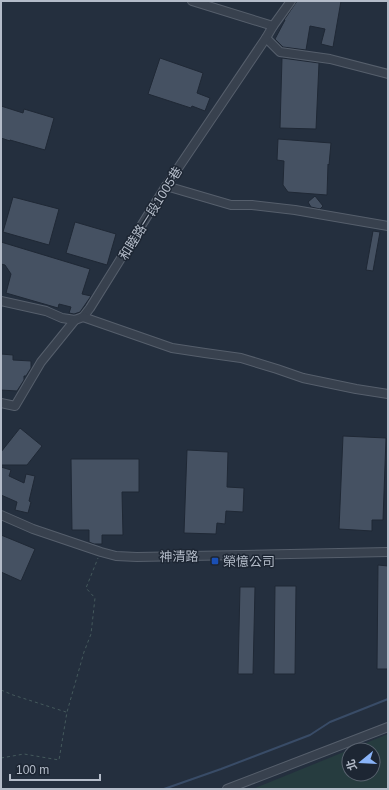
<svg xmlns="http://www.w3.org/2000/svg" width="389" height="790" font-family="Helvetica,'Noto Sans TC',sans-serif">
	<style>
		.green { fill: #263c3f; fill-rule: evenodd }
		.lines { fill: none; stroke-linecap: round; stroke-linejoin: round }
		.stream { stroke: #394c67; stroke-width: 2 }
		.building { fill: #455162; stroke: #1f2835 }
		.minor-casing { stroke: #565f6c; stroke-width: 10 }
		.path { stroke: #44595c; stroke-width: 1; stroke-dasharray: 3 3; stroke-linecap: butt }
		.minor { stroke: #38414e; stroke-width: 8 }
		.transit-dot { fill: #1a4fb4; stroke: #1d2633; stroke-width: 1.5 }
		.labels { text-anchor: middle; stroke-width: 3; stroke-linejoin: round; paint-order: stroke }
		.street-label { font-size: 13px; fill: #b4bcc9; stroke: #1d2633 }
		.poi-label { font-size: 13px; fill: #b4bcc9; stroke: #1d2633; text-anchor: start }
	</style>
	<rect width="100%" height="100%" fill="#242f3e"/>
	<path class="green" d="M388,734V789H253ZM349,750H373V774H349Z"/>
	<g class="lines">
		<path class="stream" d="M164,789L221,769L310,735L330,722L388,699"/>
	</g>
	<g class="building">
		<path d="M297,1H341L333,47L321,44L325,29L310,26L306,50L283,47L275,39L285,20H284Z"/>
		<path d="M160,58L203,73L197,93L210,98L205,111L192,106L191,108L148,94Z"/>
		<path d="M282,58L319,63L316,129L280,128Z"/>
		<path d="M1,106L23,113L24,109L54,118L45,150L10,140V141L1,138Z"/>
		<path d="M278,139L331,143L329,165L328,164L327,195L288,192L283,185L284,161L277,160Z"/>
		<path d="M315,196L323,206L320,209L311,207L308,202Z"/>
		<path d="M13,197L59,209L49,245L3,232Z"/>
		<path d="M75,222L116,234L107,265L66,253Z"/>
		<path d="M373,231L380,232L373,271L366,270Z"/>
		<path d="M1,242L90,269L82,294L91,296L80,312L74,314L69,313L71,307L59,304L58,308L6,293L11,274L5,265L1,264Z"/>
		<path d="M1,354L13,355V360L31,361V368L26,376H24V380L17,391L1,390Z"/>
		<path d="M20,428L42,446L27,465H1V452Z"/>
		<path d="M343,436L386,438L383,520H372V531L339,529Z"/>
		<path d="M187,450L228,452L227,487L244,488L243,512L226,511L225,524L217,523L216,534L184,533Z"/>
		<path d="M71,459H139V492H122L123,535H102V544H94L89,542V530H72Z"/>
		<path d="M1,467L11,470L9,476L24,483L26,474L35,476L29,501L31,502L28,513L15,510L17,502L1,495Z"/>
		<path d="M1,535L35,549L21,581L1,572Z"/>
		<path d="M378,565L388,566V669H377Z"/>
		<path d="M275,586H296L295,674H274Z"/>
		<path d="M240,587H255L253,674H238Z"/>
	</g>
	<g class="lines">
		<g class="minor-casing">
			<g id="minor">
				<path d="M192,1L273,26"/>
				<path d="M266,38L280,52L330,59L388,74"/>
				<path d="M166,186L231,205H252L295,210L388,226"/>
				<path d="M1,301L46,311L62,318L75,320L83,317L90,308L166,186L266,38L273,26L291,1"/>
				<path d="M83,317L172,348L205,353L241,358L277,369L303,378L356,389L388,394"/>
				<path d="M1,403L15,406L41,362L75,320"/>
				<path d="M1,515L33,529L101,552L116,556L137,557L388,552"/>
				<path d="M227,789L388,727"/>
			</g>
		</g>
		<g class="path">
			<path d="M1,690L13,695L66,712"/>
			<path d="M1,758L24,754L59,760L67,712L84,652L91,634L95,598L86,588L98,558"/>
		</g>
		<use href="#minor" class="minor"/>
	</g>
	<rect class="transit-dot" x="211" y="557" width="8" height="8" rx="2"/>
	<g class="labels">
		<g class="street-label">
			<text transform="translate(150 213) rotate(-58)" y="5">和睦路一段1005巷</text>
			<text transform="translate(179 556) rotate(-1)" y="5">神清路</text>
		</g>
		<g class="poi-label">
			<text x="223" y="566">榮憶公司</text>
		</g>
	</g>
	<rect width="389" height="790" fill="none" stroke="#b4bcc9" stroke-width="4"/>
	<g transform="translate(361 762) rotate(252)"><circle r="19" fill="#1d2633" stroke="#59626f"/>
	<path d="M0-3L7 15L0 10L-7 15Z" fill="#8ab4f8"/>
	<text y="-6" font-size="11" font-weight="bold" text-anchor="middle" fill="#b4bcc9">北</text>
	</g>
	<path d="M10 774v6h90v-6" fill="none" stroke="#b4bcc9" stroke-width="2"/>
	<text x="16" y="774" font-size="12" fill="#b4bcc9" stroke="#1d2633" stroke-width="3" paint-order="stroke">100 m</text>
</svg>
